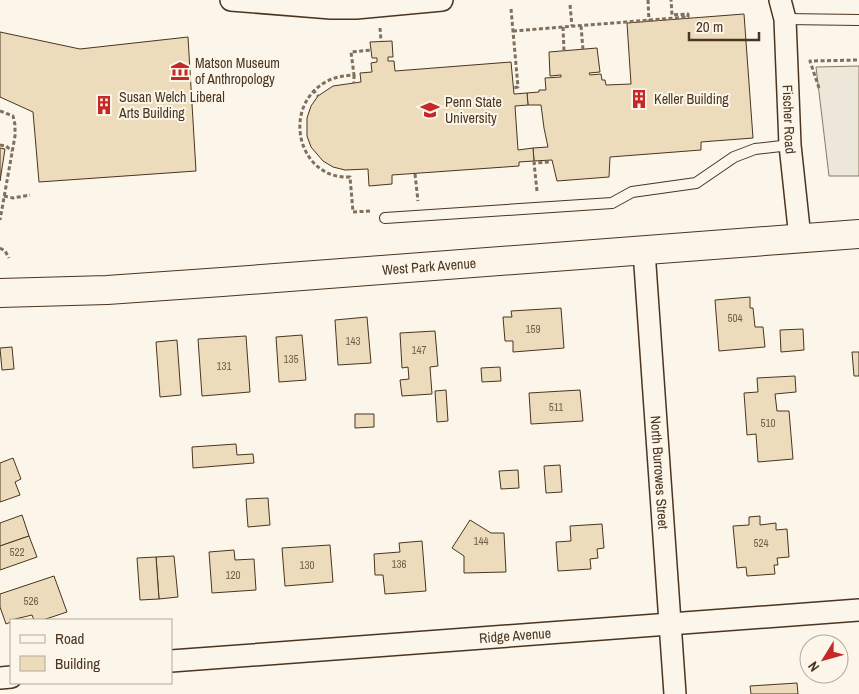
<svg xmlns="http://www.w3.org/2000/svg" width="859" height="694" font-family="'Archivo Narrow',sans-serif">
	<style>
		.parking { fill: #ede7d9; stroke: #887966 }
		.building { fill: #ecdcbc; stroke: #4a3520 }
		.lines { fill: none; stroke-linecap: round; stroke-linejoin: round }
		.lane-casing { stroke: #4a3520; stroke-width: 12 }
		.street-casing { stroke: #4a3520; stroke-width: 24 }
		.secondary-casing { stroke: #4a3520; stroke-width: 30 }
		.path { stroke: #7f6f5c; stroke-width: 3; stroke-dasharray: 4 2.5; stroke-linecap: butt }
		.lane { stroke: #fbf6e9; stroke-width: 10 }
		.street { stroke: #fbf6e9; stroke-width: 21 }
		.secondary { stroke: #fbf6e9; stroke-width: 28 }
		.labels { text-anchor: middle; stroke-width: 4; stroke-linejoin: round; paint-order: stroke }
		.number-label { font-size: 11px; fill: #725f47 }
		.poi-label { font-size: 14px; fill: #4a3520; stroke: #fbf6e9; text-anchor: start }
		.street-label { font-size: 14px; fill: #4a3520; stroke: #fbf6e9 }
	</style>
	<rect width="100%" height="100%" fill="#fbf6e9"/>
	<path class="parking" d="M859,66V176H829L816,67Z"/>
	<g class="building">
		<path d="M744,14L753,138L701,142V150L610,157L609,177L557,181L552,160L534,161L533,148L548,147L544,128L541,105H528L527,93L539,92V90H546L545,78L561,77V75L550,76L549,52L597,48L600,72L589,73L590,75L601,74L602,80H605L606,85L631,84L627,23Z"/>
		<path d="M0,32L80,49L188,37L196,171L39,182L33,112L0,97Z"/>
		<path d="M392,41L393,57H388V61H394L395,71L511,62L514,94L527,93L528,105L515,106L518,150L533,148L534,161L519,162V166L392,175V184L369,186L368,169L345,170L333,167L323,161L311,147L307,136V118L311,106L318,96L333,86L361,82L360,73L372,72L371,63L377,62V58H372L370,42Z"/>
		<path d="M0,148L5,149L0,181Z"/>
		<path d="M750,297V308H753L755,327H763L765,347L719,351L715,300Z"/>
		<path d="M561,308L564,348L513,352V341H505L503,317H512L511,311Z"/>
		<path d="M367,317L371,363L338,365L335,320Z"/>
		<path d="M803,329L804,350L781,352L780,330Z"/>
		<path d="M435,331L438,366L430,367L432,394L402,396L400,380L409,379L408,367L402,368L400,333Z"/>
		<path d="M302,335L306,380L279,382L276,337Z"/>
		<path d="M246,336L250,392L202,396L198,339Z"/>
		<path d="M177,340L181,395L160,397L156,342Z"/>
		<path d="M12,347L14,369L2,370L0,348Z"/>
		<path d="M852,352H859V376H854Z"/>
		<path d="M500,367L501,381L482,382L481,368Z"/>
		<path d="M795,376L796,392L775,394L777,411H789L793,459L758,462L756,434L747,435L744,393L758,392L757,378Z"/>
		<path d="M446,390L448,421L437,422L435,391Z"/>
		<path d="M580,390L583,421L531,424L529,393Z"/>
		<path d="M355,414H374V427L355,428Z"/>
		<path d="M236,444L237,455L253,454L254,463L193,468L192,447Z"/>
		<path d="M13,458L21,479L15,482L20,495L0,502V463Z"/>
		<path d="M560,465L562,492L546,493L544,466Z"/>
		<path d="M518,470L519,488L501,489L499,471Z"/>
		<path d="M268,498L270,525L248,527L246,499Z"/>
		<path d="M22,515L29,536L0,546V523Z"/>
		<path d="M760,516V525L776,523V530L787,529L789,557L777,558L778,565H774L775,574L747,576L746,567L737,568L733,526L749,525V517Z"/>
		<path d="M470,520L491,533H504L506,572L464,573V556L452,548Z"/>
		<path d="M602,524L604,548L597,549L598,558L590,559L591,569L558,571L556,542L571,541L570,526Z"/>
		<path d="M29,536L37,557L0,570V546Z"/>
		<path d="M422,541L426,591L385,594L383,575H375L374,554L400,552L399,543Z"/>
		<path d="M330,545L333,582L285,586L282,548Z"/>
		<path d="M234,550L235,560L254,559L256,590L212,593L209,552Z"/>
		<path d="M174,556L178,597L159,599L156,557Z"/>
		<path d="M156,557L159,599L140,600L137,558Z"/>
		<path d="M54,576L67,612L43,620H34L32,615L11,620V622L6,624L0,607V594Z"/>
		<path d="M797,683L798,694H751L750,686Z"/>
	</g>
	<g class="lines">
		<g class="lane-casing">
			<g id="lane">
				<path d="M785,19L859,20"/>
				<path d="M385,218L612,203L632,192L696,183L734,157L755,149L790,145"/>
			</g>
		</g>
		<g class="street-casing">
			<g id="street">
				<path d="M231,0L331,8H356L442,0"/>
				<path id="s1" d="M780,0L785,19L790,145L800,238"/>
				<path id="s2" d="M644,251L675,694"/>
				<path id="s3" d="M171,661L859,610"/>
				<path d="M0,678L11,677"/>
			</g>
		</g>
		<g class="secondary-casing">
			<g id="secondary">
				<path id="s4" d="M0,293L107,290L222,282L859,234"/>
			</g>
		</g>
		<g class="path">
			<path d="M648,0L649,22"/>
			<path d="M570,5L572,26"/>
			<path d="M511,9L518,87L513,88"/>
			<path d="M581,26L583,50"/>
			<path d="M563,27L564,51"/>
			<path d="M380,28L381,41"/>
			<path d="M513,31L688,17V14L672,15L671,0"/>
			<path d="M354,75V83"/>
			<path d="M819,88L810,61L859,60"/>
			<path d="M313,90L318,96"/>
			<path d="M0,111L13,116L15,125V136L0,220"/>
			<path d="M0,145L6,146L12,151"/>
			<path d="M415,174L418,201"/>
			<path d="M537,191L534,163L549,162L548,160"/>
			<path d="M4,196L13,198L30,195"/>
			<path d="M370,211L353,212L350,177C299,180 281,109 324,83C333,77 343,76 354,75L351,52L371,50"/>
			<path d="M0,248L5,251L9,258"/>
		</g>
		<use href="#lane" class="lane"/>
		<use href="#street" class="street"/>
		<use href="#secondary" class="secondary"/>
	</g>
	<defs>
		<g id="museum-bare" transform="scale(1.5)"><path d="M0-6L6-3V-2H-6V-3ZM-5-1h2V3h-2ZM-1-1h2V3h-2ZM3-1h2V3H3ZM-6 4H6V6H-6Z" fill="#c62828" stroke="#fbf6e9" stroke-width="2.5" paint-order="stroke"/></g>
		<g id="building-bare" transform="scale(1.5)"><path d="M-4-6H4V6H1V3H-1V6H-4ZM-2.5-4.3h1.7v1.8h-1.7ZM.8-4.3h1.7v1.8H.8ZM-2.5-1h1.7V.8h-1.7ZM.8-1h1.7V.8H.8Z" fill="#c62828" stroke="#fbf6e9" stroke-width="2.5" paint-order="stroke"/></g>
		<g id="university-bare" transform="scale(1.5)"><path d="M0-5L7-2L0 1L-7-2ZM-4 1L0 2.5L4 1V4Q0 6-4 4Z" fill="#c62828" stroke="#fbf6e9" stroke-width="2.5" paint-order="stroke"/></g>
	</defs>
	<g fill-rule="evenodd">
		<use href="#museum-bare" x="180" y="71"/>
		<use href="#building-bare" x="639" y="99"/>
		<use href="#building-bare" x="104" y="105"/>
		<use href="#university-bare" x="430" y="110"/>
	</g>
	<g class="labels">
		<g class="number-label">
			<text x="735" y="322">504</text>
			<text x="533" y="333">159</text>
			<text x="353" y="345">143</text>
			<text x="419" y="354">147</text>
			<text x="291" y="363">135</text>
			<text x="224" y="370">131</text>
			<text x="556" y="411">511</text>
			<text x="768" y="427">510</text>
			<text x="481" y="545">144</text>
			<text x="761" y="547">524</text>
			<text x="17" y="556">522</text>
			<text x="399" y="568">136</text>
			<text x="307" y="569">130</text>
			<text x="233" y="579">120</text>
			<text x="31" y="605">526</text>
		</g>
		<g class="poi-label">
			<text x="195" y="68">Matson Museum<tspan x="195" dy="16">of Anthropology</tspan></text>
			<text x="119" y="102">Susan Welch Liberal<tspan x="119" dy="16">Arts Building</tspan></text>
			<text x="654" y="104">Keller Building</text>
			<text x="445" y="107">Penn State<tspan x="445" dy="16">University</tspan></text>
		</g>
		<g class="street-label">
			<text dy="5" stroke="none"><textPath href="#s1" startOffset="120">Fischer Road</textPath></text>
			<text dy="5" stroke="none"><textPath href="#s4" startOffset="430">West Park Avenue</textPath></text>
			<text dy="5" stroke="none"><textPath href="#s2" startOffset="222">North Burrowes Street</textPath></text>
			<text dy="5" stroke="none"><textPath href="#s3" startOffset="345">Ridge Avenue</textPath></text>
		</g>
	</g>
	<rect x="10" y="619" width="162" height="65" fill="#fbf6e9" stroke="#b4a999"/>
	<rect x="20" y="635" width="25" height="8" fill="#fbf6e9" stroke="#b4a999"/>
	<text x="55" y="644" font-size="15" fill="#4a3520">Road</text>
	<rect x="20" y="656" width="25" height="15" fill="#ecdcbc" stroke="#b4a999"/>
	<text x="55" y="669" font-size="15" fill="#4a3520">Building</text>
	<g transform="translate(824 659) rotate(233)"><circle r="24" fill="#fbf6e9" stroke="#b4a999"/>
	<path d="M0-4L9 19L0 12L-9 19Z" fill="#c62828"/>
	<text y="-8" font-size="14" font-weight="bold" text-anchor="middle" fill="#4a3520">N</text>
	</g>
	<path d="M689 32v8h70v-8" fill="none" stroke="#4a3520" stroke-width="2.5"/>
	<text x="696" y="32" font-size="15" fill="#4a3520" stroke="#fbf6e9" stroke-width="4" paint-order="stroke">20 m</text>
</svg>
